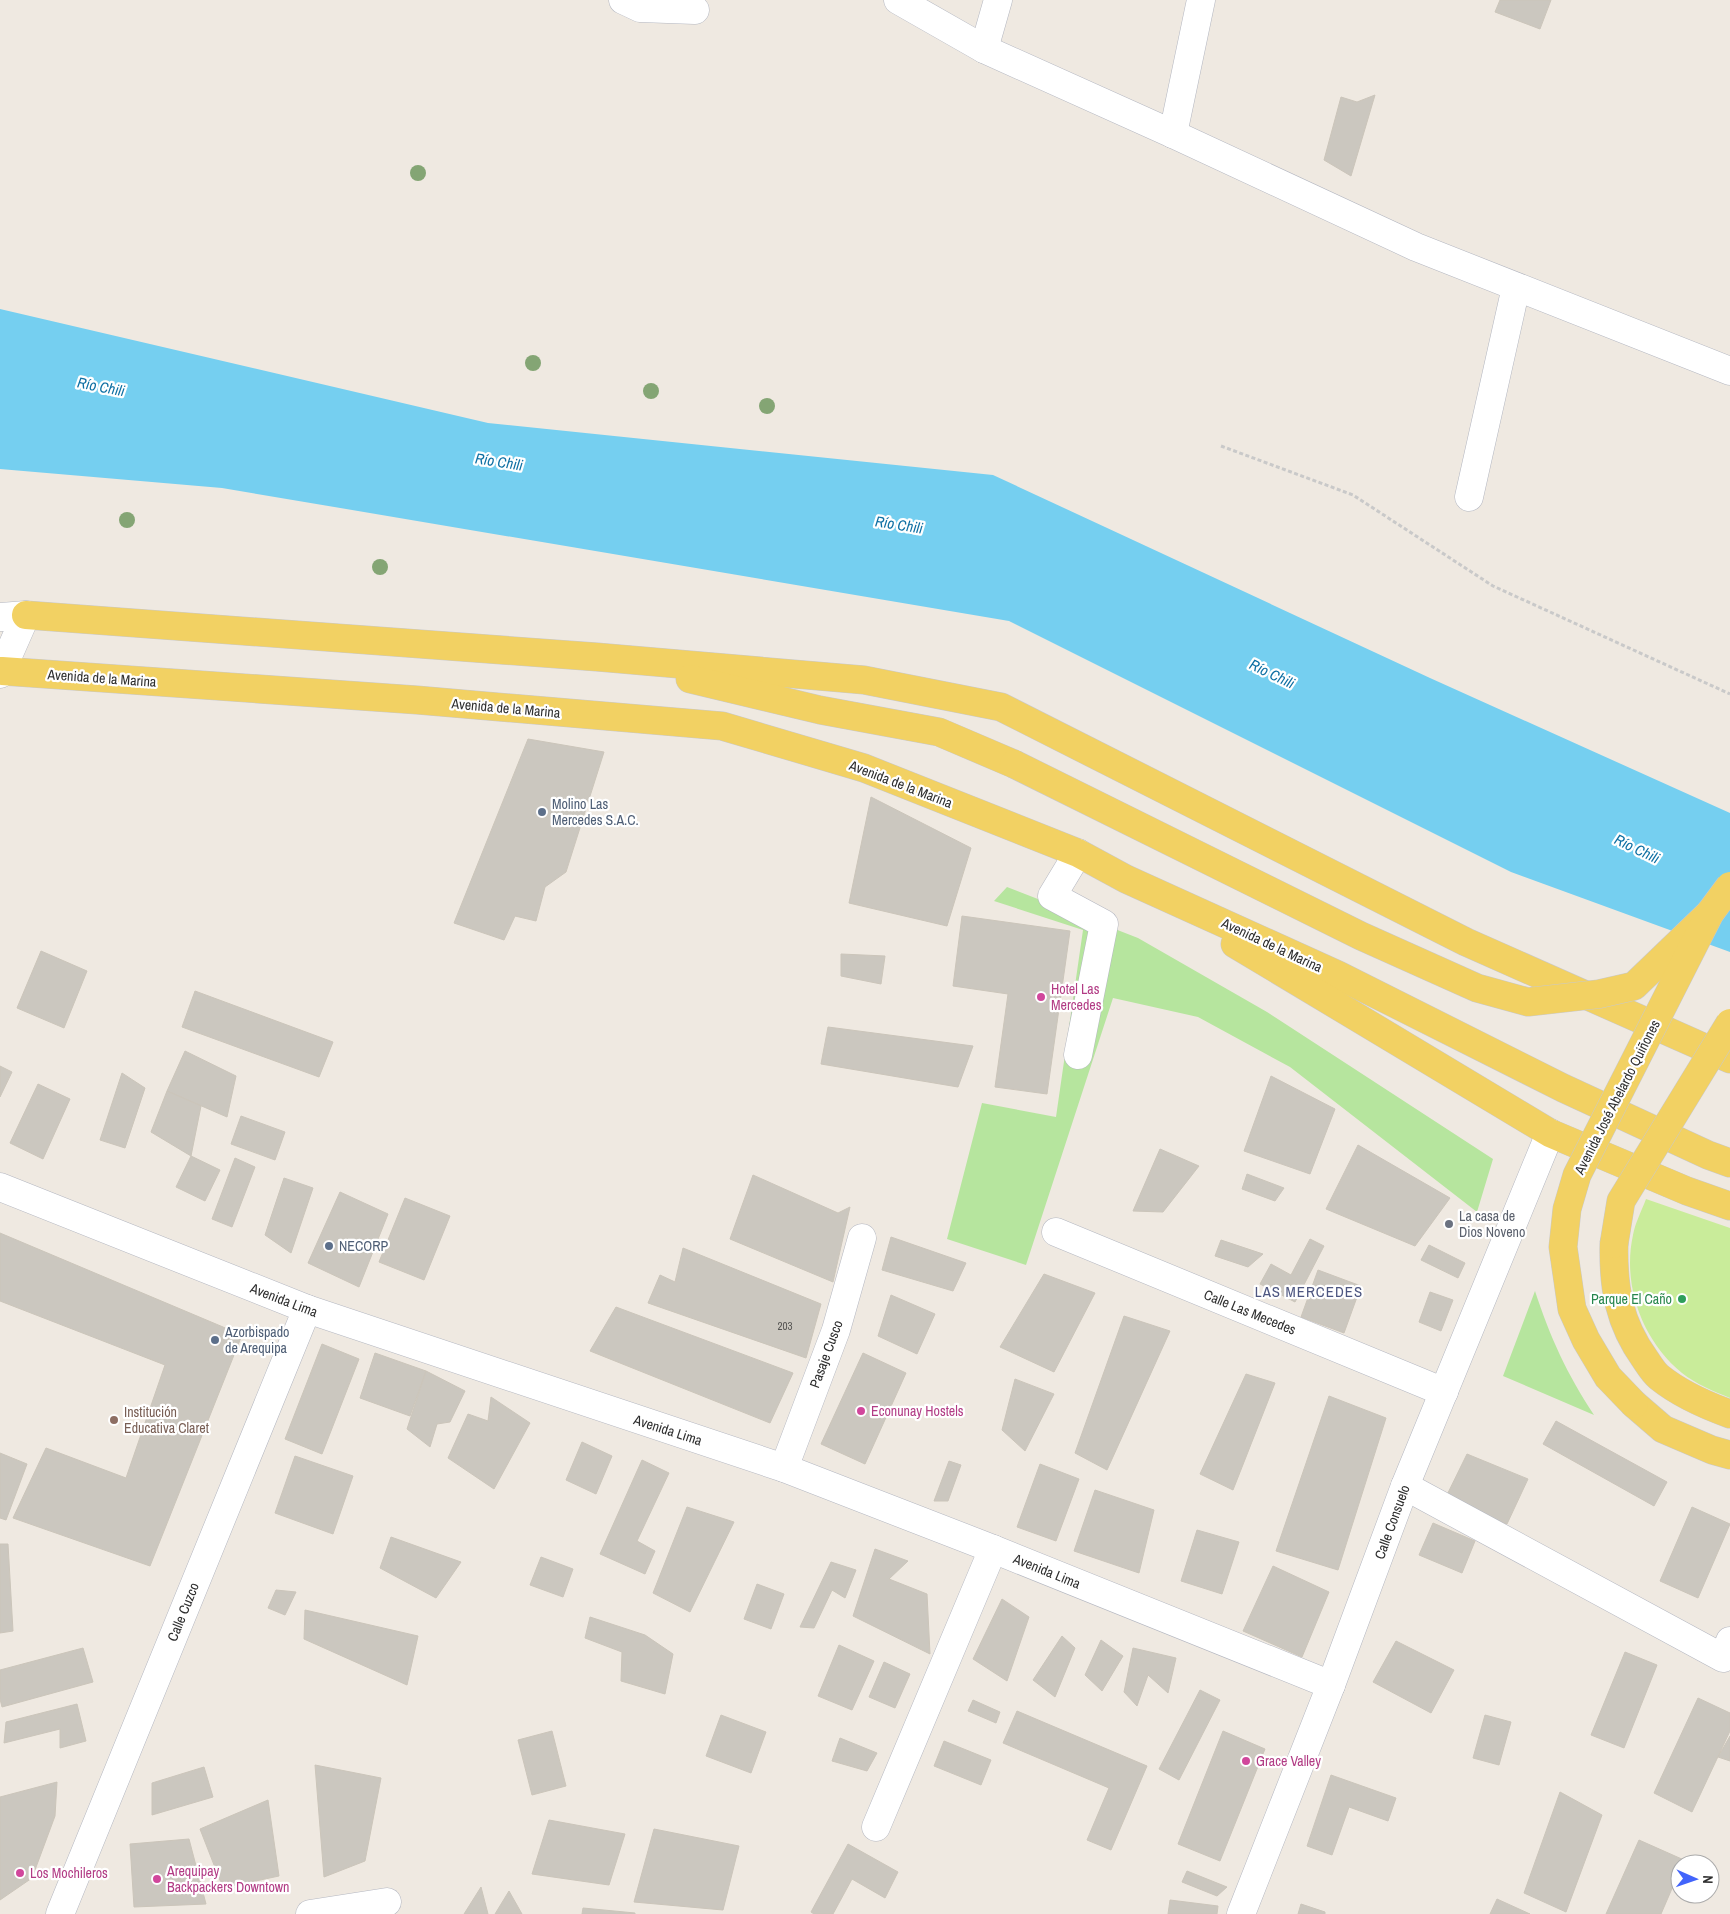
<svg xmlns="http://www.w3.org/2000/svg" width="1730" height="1914" font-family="'Archivo Narrow',sans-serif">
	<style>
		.green { fill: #b6e59e }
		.pitch { fill: #c9ec9a }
		.water { fill: #75cff0 }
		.building { fill: #cbc7bf; stroke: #cbc5ba }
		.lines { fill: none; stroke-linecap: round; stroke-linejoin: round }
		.minor-casing { stroke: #b4b7c1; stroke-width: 29 }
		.major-casing { stroke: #c9c9c9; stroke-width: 29 }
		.path { stroke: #c9c9c9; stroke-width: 3; stroke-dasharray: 4 2.5; stroke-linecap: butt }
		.minor { stroke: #fff; stroke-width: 28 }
		.major { stroke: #f2d163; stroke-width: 28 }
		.major-bridge-casing { stroke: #c9c9c9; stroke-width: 29; stroke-linecap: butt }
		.major-bridge { stroke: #f2d163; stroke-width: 28 }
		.tree { fill: #84a574 }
		.service-dot { fill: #5c6f8a; stroke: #fff; stroke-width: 2 }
		.hotel-dot { fill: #d1479c; stroke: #fff; stroke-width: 2 }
		.worship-dot { fill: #6b7280; stroke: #fff; stroke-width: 2 }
		.leisure-dot { fill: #2e9e5b; stroke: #fff; stroke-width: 2 }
		.education-dot { fill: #8d6e63; stroke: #fff; stroke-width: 2 }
		.labels { text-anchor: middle; stroke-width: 4.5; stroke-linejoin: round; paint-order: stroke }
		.number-label { font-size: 11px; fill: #555452 }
		.street-label { font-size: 14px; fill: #2e2e2e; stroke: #fff }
		.service-label { font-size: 14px; fill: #4e5e75; stroke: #fff; text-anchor: start }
		.hotel-label { font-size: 14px; fill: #b23c85; stroke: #fff; text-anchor: start }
		.worship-label { font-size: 14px; fill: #5b616d; stroke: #fff; text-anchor: start }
		.leisure-label { font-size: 14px; fill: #27864d; stroke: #fff; text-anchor: end }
		.education-label { font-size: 14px; fill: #785e54; stroke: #fff; text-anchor: start }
		.water-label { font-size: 15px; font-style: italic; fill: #0d6fa3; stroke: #fff }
		.neighbourhood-label { font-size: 15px; letter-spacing: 1px; fill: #4d5680; stroke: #fff }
	</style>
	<rect width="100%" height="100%" fill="#efe9e1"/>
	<g class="green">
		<path d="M1007,887L1138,938L1267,1012L1493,1159L1477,1212L1290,1067L1198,1017L1113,998L1026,1265L947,1239L982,1103L1056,1117L1083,930L994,901Z"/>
		<path d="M1535,1291C1550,1337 1567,1374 1594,1415L1503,1376Z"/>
	</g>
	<path class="pitch" d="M1646,1199L1730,1228V1398C1713,1391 1696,1384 1682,1373C1642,1340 1622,1285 1633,1235C1635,1223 1642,1210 1646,1199Z"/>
	<path class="water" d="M0,309L488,423L993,475L1430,678L1730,813V952L1511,872L1009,621L222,488L0,469Z"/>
	<g class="building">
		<path d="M1500,0H1551L1540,29L1495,12Z"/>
		<path d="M1375,95L1351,176L1324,160L1341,97L1357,102Z"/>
		<path d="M528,739L604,752L566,872L545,887L536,921L515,916L504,940L454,923Z"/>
		<path d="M871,797L971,848L947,926L849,903Z"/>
		<path d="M962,916L1070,931L1047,1094L995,1087L1008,994L953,986Z"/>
		<path d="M41,951L87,971L64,1028L17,1008Z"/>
		<path d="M841,954L885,956L881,984L841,976Z"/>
		<path d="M195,991L333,1042L319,1077L182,1027Z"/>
		<path d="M828,1027L973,1046L958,1087L821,1064Z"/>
		<path d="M185,1051L236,1076L227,1117L167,1091Z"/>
		<path d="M0,1066L12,1072L0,1097Z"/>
		<path d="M122,1073L145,1088L125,1148L100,1140Z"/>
		<path d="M1271,1076L1335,1109L1310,1174L1244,1151Z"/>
		<path d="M38,1084L70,1099L43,1159L10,1143Z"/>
		<path d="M167,1091L201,1106L191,1156L151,1132Z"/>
		<path d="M241,1116L285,1132L275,1160L231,1144Z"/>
		<path d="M1358,1145L1450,1198L1415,1246L1326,1209Z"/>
		<path d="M1160,1149L1199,1166L1163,1212L1133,1211Z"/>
		<path d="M191,1156L220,1170L205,1201L176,1187Z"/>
		<path d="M235,1158L255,1167L232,1227L212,1219Z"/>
		<path d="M1247,1174L1284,1188L1275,1201L1242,1189Z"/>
		<path d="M753,1175L838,1213L850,1207L833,1282L730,1239Z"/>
		<path d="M284,1178L313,1188L291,1253L265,1235Z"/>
		<path d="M340,1192L388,1214L359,1287L308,1263Z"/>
		<path d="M405,1198L450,1216L424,1280L379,1262Z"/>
		<path d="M0,1233L242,1335L150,1566L13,1518L46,1448L126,1478L165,1365L0,1301Z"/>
		<path d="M891,1237L966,1263L953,1291L882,1270Z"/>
		<path d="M1310,1239L1324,1246L1295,1302L1260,1284L1271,1264L1291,1275Z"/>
		<path d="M1221,1240L1263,1254L1248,1267L1215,1256Z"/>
		<path d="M1429,1245L1465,1263L1458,1278L1421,1260Z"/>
		<path d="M683,1248L821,1304L806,1358L648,1303L660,1275L675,1282Z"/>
		<path d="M1318,1270L1361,1286L1344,1333L1301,1317Z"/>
		<path d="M1044,1274L1095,1293L1054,1372L1000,1347Z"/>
		<path d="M1430,1292L1453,1300L1441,1331L1419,1322Z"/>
		<path d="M891,1295L935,1314L917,1354L878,1336Z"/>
		<path d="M616,1307L793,1373L770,1423L590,1351Z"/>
		<path d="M1124,1316L1170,1331L1107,1470L1075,1453Z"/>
		<path d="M322,1344L359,1359L322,1454L285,1439Z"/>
		<path d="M375,1353L426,1371L410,1416L360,1398Z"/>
		<path d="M863,1353L906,1373L865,1464L821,1444Z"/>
		<path d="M426,1371L465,1391L450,1422L437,1424L430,1447L407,1429Z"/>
		<path d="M1246,1374L1275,1383L1233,1490L1200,1474Z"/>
		<path d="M1015,1379L1054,1394L1025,1451L1002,1430Z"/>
		<path d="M1329,1396L1386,1418L1338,1570L1276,1551Z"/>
		<path d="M491,1397L530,1423L494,1489L448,1458L468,1414L488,1421Z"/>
		<path d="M1556,1421L1667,1482L1654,1506L1543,1444Z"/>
		<path d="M582,1442L612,1456L596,1494L566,1480Z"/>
		<path d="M0,1453L27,1464L6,1520L0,1518Z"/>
		<path d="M1467,1454L1528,1479L1507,1524L1444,1501Z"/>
		<path d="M295,1456L353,1476L333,1534L275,1513Z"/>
		<path d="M642,1460L669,1473L637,1541L655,1551L645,1574L600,1554Z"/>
		<path d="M949,1461L961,1465L948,1501H934Z"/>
		<path d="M1040,1464L1079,1479L1056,1541L1017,1527Z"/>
		<path d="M1095,1490L1154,1510L1139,1573L1074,1551Z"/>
		<path d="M687,1507L734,1522L690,1612L653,1593Z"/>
		<path d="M1692,1507L1730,1524L1698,1598L1660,1581Z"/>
		<path d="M1433,1523L1475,1541L1462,1573L1419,1555Z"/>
		<path d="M1197,1530L1239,1542L1222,1594L1181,1581Z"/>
		<path d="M391,1537L461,1562L436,1598L380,1568Z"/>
		<path d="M0,1544H8L13,1631L0,1633Z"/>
		<path d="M875,1549L908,1561L889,1579L927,1594L930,1654L853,1616Z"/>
		<path d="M541,1557L573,1569L563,1597L530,1585Z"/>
		<path d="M831,1562L856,1570L845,1598L832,1590L814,1628L800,1627Z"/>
		<path d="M1273,1566L1329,1592L1302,1657L1243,1631Z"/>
		<path d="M757,1584L784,1594L771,1629L744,1619Z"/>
		<path d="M276,1590L296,1592L285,1615L268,1608Z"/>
		<path d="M1002,1599L1029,1617L1007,1681L973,1659Z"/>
		<path d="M305,1610L418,1636L407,1685L304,1639Z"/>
		<path d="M590,1617L645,1635L673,1654L665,1694L621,1681L622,1652L585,1638Z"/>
		<path d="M1062,1636L1075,1648L1055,1697L1033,1680Z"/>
		<path d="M1101,1640L1123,1656L1102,1691L1085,1675Z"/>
		<path d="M1396,1641L1454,1670L1431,1713L1373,1682Z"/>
		<path d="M839,1645L874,1661L852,1710L818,1696Z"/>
		<path d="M83,1648L93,1682L2,1707L0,1699V1670Z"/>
		<path d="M1133,1648L1176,1658L1168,1693L1148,1675L1137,1706L1124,1692Z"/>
		<path d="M1625,1652L1657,1665L1624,1748L1591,1735Z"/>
		<path d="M884,1662L910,1674L895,1708L869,1697Z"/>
		<path d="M1200,1690L1220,1700L1179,1780L1159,1769Z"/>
		<path d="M1698,1698L1730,1713V1731L1692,1812L1654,1793Z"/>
		<path d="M973,1700L1000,1712L996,1723L968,1711Z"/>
		<path d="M77,1704L86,1741L60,1748V1729L4,1743L6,1722Z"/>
		<path d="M1017,1711L1147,1766L1111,1850L1087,1840L1109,1788L1003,1743Z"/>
		<path d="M721,1715L766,1732L751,1773L706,1756Z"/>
		<path d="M1485,1715L1511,1722L1499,1765L1473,1758Z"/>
		<path d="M552,1731L566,1786L532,1795L518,1740Z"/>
		<path d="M1223,1731L1265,1749L1220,1861L1178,1844Z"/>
		<path d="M1730,1736V1761L1718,1757Z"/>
		<path d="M840,1738L877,1753L867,1771L832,1761Z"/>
		<path d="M944,1741L991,1760L981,1785L934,1766Z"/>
		<path d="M315,1765L381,1778L365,1861L324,1877Z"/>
		<path d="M204,1767L213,1797L152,1815V1783Z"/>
		<path d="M1331,1775L1396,1798L1388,1821L1349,1807L1332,1855L1307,1846Z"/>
		<path d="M57,1782L55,1816L32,1878L0,1900V1797Z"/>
		<path d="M1560,1792L1602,1815L1566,1912L1524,1893Z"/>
		<path d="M268,1800L279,1876L223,1888L200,1829Z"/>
		<path d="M549,1820L625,1834L609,1885L532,1874Z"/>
		<path d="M654,1829L739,1846L723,1910L634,1902Z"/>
		<path d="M189,1839L206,1904L134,1907L130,1844Z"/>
		<path d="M1639,1840L1684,1860L1683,1864H1680V1870L1661,1914H1606Z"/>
		<path d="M848,1844L898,1872L885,1898L852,1879L833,1914H814L811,1912Z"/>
		<path d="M1187,1871L1227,1887L1217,1896L1182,1882Z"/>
		<path d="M481,1887L488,1914H464Z"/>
		<path d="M509,1891L522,1914H495Z"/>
		<path d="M1497,1899L1530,1914H1490Z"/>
		<path d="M1170,1900L1218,1906L1217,1914H1168Z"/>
		<path d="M1301,1904L1325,1912V1914H1298Z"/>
		<path d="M583,1908L635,1913V1914H582Z"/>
	</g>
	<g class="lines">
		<g class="minor-casing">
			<g id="minor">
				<path d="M623,0L640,8L695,10"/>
				<path d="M898,0L984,49L1173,134L1416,247L1730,371"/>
				<path d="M984,49L998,0"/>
				<path d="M1173,134L1201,0"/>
				<path d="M1469,497L1516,287"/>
				<path d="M0,617L26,615L0,674"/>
				<path d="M1078,1055L1104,924L1052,896L1078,853"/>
				<path d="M0,1187L307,1309L784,1468L993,1549L1331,1685"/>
				<path d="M1056,1232L1444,1392"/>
				<path d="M784,1468L836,1330L862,1238"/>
				<path d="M1405,1486L1723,1658L1730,1641"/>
				<path d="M876,1827L993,1549"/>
				<path d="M60,1914L307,1309"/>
				<path d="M310,1914L387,1902"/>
				<path d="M1241,1914L1331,1685L1405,1486L1550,1133"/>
			</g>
		</g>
		<g class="major-casing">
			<g id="major">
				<path d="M26,615L597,657L864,680L1001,707L1466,942L1730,1059"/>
				<path d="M2,671L417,700L722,726L864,768L1078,853L1126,879L1338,975L1563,1088L1708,1155L1730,1163"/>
				<path d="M690,679L820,710L939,732L1014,764"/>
				<path d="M1235,944L1550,1133L1687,1191L1730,1206"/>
				<path d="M1614,1244C1613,1288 1619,1323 1645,1359C1649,1365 1654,1373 1659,1377C1680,1394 1705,1405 1730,1414"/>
				<path d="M1634,1404L1663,1429L1712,1450L1730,1455"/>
			</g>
		</g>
		<path class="path" d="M1221,446L1353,495L1493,586L1730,694"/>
		<use href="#minor" class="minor"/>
		<use href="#major" class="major"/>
		<g class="major-bridge-casing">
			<g id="major-bridge">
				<path d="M1014,764L1361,936L1477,988L1528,1002L1599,994L1634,986L1710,913"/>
				<path d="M1614,1244L1621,1201L1730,1023"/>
				<path d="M1634,1404L1608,1377L1586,1340L1572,1309L1563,1247L1567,1209L1577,1175L1710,913L1730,886"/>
			</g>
		</g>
		<use href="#major-bridge" class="major-bridge"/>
	</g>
	<g class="tree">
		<circle cx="418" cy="173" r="8"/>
		<circle cx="533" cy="363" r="8"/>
		<circle cx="651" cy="391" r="8"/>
		<circle cx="767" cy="406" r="8"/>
		<circle cx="127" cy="520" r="8"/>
		<circle cx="380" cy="567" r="8"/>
	</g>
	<g class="service-dot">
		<circle cx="542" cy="812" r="5"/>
		<circle cx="329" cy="1246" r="5"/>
		<circle cx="215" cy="1340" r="5"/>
	</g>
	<g class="hotel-dot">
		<circle cx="1041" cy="997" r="5"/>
		<circle cx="861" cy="1411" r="5"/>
		<circle cx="1246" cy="1761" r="5"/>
		<circle cx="20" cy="1873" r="5"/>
		<circle cx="157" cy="1879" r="5"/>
	</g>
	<circle class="worship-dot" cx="1449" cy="1224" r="5"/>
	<circle class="leisure-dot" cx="1682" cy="1299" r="5"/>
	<circle class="education-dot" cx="114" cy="1420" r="5"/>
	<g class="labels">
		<g class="number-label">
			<text x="785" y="1330">203</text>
		</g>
		<g class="street-label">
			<text transform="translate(102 678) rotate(4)" y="5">Avenida de la Marina</text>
			<text transform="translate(506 708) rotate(5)" y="5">Avenida de la Marina</text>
			<text transform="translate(901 784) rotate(21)" y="5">Avenida de la Marina</text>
			<text transform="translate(1272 945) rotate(25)" y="5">Avenida de la Marina</text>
			<text transform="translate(1617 1097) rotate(-63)" y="5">Avenida José Abelardo Quiñones</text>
			<text transform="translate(284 1300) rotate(21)" y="5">Avenida Lima</text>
			<text transform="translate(1250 1312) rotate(22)" y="5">Calle Las Mecedes</text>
			<text transform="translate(826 1354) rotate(-70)" y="5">Pasaje Cusco</text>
			<text transform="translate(668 1430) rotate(18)" y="5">Avenida Lima</text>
			<text transform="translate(1392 1522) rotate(-70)" y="5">Calle Consuelo</text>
			<text transform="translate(1047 1571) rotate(22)" y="5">Avenida Lima</text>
			<text transform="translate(183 1612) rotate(-68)" y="5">Calle Cuzco</text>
		</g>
		<g class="service-label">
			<text x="552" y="809">Molino Las<tspan x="552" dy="16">Mercedes S.A.C.</tspan></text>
			<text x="339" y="1251">NECORP</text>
			<text x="225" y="1337">Azorbispado<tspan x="225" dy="16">de Arequipa</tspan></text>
		</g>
		<g class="hotel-label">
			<text x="1051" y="994">Hotel Las<tspan x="1051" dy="16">Mercedes</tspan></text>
			<text x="871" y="1416">Econunay Hostels</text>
			<text x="1256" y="1766">Grace Valley</text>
			<text x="167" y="1876">Arequipay<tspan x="167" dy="16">Backpackers Downtown</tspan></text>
			<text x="30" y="1878">Los Mochileros</text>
		</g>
		<g class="worship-label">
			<text x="1459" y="1221">La casa de<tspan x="1459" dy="16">Dios Noveno</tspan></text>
		</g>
		<g class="leisure-label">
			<text x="1672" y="1304">Parque El Caño</text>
		</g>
		<g class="education-label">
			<text x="124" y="1417">Institución<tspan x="124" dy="16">Educativa Claret</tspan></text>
		</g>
		<g class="water-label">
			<text transform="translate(101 387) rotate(11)" y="5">Río Chili</text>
			<text transform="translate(499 462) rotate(9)" y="5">Río Chili</text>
			<text transform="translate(899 525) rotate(9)" y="5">Río Chili</text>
			<text transform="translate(1272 674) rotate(26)" y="5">Río Chili</text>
			<text transform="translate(1637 849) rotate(26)" y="5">Río Chili</text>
		</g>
		<g class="neighbourhood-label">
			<text x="1309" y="1297">LAS MERCEDES</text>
		</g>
	</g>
	<g transform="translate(1695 1879) rotate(92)"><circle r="24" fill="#ffffff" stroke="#ababab"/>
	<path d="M0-4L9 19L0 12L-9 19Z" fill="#4264fb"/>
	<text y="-8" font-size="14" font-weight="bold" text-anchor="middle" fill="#2e2e2e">N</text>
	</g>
</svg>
